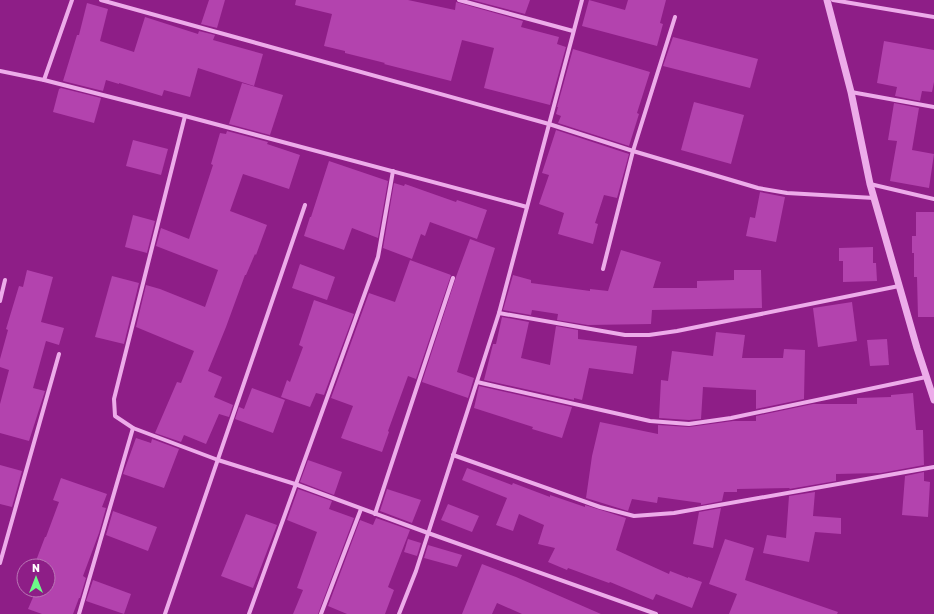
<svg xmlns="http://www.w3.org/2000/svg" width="934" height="614" font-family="Rubik,sans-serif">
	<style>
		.building { fill: #b343ae }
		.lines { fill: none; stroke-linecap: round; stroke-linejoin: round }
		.minor { stroke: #edacea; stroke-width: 4 }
		.tertiary { stroke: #edacea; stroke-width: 7 }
	</style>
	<rect width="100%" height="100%" fill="#8e1e87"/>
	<g class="building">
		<path d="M209,0H225L217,28L201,24Z"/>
		<path d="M296,0H408L455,10L456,2L523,21L521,27L559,37L557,44L566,47L550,105L484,88L494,48L462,40L451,81L384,64L385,63L345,53V51L324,46L332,14L295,5Z"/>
		<path d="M472,0H530L525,14Z"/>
		<path d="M589,0L625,10L628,0H666L660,23L663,24L657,46L582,26Z"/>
		<path d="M87,3L108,9L100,41L134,52L145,17L198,34L199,31L215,35L213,40L263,54L254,86L198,68L190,97L164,90L162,96L119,83V84L106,80L103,91L63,81L77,35H79Z"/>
		<path d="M673,37L758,59L750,88L663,66Z"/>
		<path d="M884,41L934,50V82L932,92L922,91L920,101L895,96L897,87L877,83Z"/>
		<path d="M573,49L650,72L637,113L639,114L629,146L558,123L561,116L556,114L558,107H557Z"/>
		<path d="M242,83L283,95L270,135L229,124Z"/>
		<path d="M61,88L101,98L94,123L53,112L59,89Z"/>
		<path d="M694,102L744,115L731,164L681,150Z"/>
		<path d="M894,103L919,108L912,150L934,154L929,188L890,181L897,141L888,140Z"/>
		<path d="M556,130L629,154L617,198L604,195L595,223L598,224L593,244L558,234L564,213L539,204L549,175L542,173Z"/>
		<path d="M227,131L268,142L267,144L300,155L289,189L243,174L230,211L267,225L256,255L255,254L246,275H245L226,327L208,371L222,377L214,397L233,405L229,417L219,414L206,444L184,435L181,442L155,433L177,382L181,383L194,351L136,327L146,285L160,289L205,307L218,270L156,246L161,228L189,239L213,165L211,164L220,133L226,134Z"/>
		<path d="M133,140L168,149L161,175L126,166Z"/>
		<path d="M329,161L388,181L378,238L352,228L344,250L304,236L310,217H311Z"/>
		<path d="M394,183L404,186L405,184L456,202L457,200L487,210L477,239L430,222L425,236L421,234L412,259L383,248Z"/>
		<path d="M760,192L785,197L776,242L746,236L750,217L755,218Z"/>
		<path d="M916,212H934V317H918L917,277H914V253H912V236H916Z"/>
		<path d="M133,215L155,221L147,253L125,247Z"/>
		<path d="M470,239L495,248L457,372L474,378L468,398L422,382L456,277Z"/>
		<path d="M873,247V263H876L877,281L843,282V261H839V248Z"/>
		<path d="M621,250L661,262L653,288H697V281L734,280V270H761L762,308L652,310L651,324L588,325L557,320L558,314L532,310L531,315L503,310L513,275L531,280V283L590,291V289L608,291Z"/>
		<path d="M410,260L451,275L416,379L408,376L388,431L389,432L382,452L341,438L353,406L331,398L369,293L395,302Z"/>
		<path d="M300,264L335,277L327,300L292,288Z"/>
		<path d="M27,270L53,277L41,322L64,328L59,345L46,341L33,388L45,391L29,441L0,433V404L9,370L0,367V359L8,330L6,329L19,286L23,287Z"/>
		<path d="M112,276L139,283L124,344L95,337Z"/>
		<path d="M314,300L354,314L324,395L316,393L310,407L281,397L287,380L290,382L303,347L299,345Z"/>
		<path d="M852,302L857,341L818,347L813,308Z"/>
		<path d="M502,317L529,322L521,358L550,365L556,326L578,330V339L637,346L633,374L589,368L582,400L574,398V400L484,380L493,344H496Z"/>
		<path d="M716,332L745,335L742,358H783L784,349L805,350L804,399L756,409V390L703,387L701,419L689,420L659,418L661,380L668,381L672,351L713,356Z"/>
		<path d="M887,339L889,365L870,366L867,340Z"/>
		<path d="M479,386L572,407L562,438L532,429L533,427L474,408Z"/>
		<path d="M252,388L285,400L273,433L235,419L239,407L244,409Z"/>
		<path d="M913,393L916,430H923L924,465L881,473L836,474V481L789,489L790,488L737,489V492H724L722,501L701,505V503L658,497L657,503L632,499L628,511L586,498L592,456L600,422L658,434V425L689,427L733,421H756V416L813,404H857V398L891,397V395Z"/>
		<path d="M136,438L151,443L152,439L179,449L164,488L123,474Z"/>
		<path d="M308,460L342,472L334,495L300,482Z"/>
		<path d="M0,465L22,471L12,507L0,504Z"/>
		<path d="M467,468L512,485L513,483L550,497V495L585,507V505L626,518L616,550L669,574L670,571L688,578V577L702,582L692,608L656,594L653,600L610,582L609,583L568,568L567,570L548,562L555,548L538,544L544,525L519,514L513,531L496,525L507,498L462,480Z"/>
		<path d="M924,472V481L930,482L928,517L902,515L905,476Z"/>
		<path d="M61,478L107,494L102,507L106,508L99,533L83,576L86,578L80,598H79L73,614H42L28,609L34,595L30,594L31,590H48V566H34L45,537H46L59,502L53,500Z"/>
		<path d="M298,489L332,501L329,509L354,518L318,614H293L303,590L297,588L317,532L287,520Z"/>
		<path d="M387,489L421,500L412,523L380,511Z"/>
		<path d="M815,492L813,516L841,518V534L815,532L809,562L763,553L767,535L786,538L789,496Z"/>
		<path d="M448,504L479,516L472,532L441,520Z"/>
		<path d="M721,508L713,548L693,544L699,512Z"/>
		<path d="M113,511L157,527L148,551L106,535Z"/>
		<path d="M246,514L277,525L253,588L221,576Z"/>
		<path d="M376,518L410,530L388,587L394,590L385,614H347L328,606L360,520L373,525Z"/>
		<path d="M408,539L421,543L417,556L404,552Z"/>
		<path d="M725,539L754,548L745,580L838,612L837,614H729L737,594L709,584Z"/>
		<path d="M428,545L462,555L457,567L424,558Z"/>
		<path d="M482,564L516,577L601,614H522L497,603L492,614H462Z"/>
		<path d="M93,580L131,594L124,614L86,601Z"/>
	</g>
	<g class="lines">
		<g class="minor">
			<path d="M101,0L549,124L633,151L758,188L787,193L874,198"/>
			<path d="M459,0L573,31"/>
			<path d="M833,0L934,17"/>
			<path d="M0,71L44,80L185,116L527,207"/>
			<path d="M44,80L72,0"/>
			<path d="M851,92L934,107"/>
			<path d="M185,116L114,399L115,416L133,428L218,460L295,484L428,533L656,614"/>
			<path d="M870,184L934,199"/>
			<path d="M603,269L633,151L675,17"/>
			<path d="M0,301L5,280"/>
			<path d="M499,313L625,335H649L677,331L899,286"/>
			<path d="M477,382L650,421L689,424L731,418L926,377"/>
			<path d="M453,455L600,507L634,516L674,513L934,467"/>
			<path d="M375,514L453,278"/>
			<path d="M0,563L59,354"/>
			<path d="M79,614L133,428"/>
			<path d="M165,614L305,205"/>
			<path d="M249,614L378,257L393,171"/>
			<path d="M321,614L361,509"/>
			<path d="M399,614L416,571L499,313L582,0"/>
		</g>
		<path class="tertiary" d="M827,0L851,92L870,184L917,348L934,400"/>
	</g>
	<g transform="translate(36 578)"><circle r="19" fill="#8e1e87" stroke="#bb78b7"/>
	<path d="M0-3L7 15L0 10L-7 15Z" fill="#6cfb89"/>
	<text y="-6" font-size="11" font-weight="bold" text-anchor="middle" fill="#ffffff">N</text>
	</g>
</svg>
